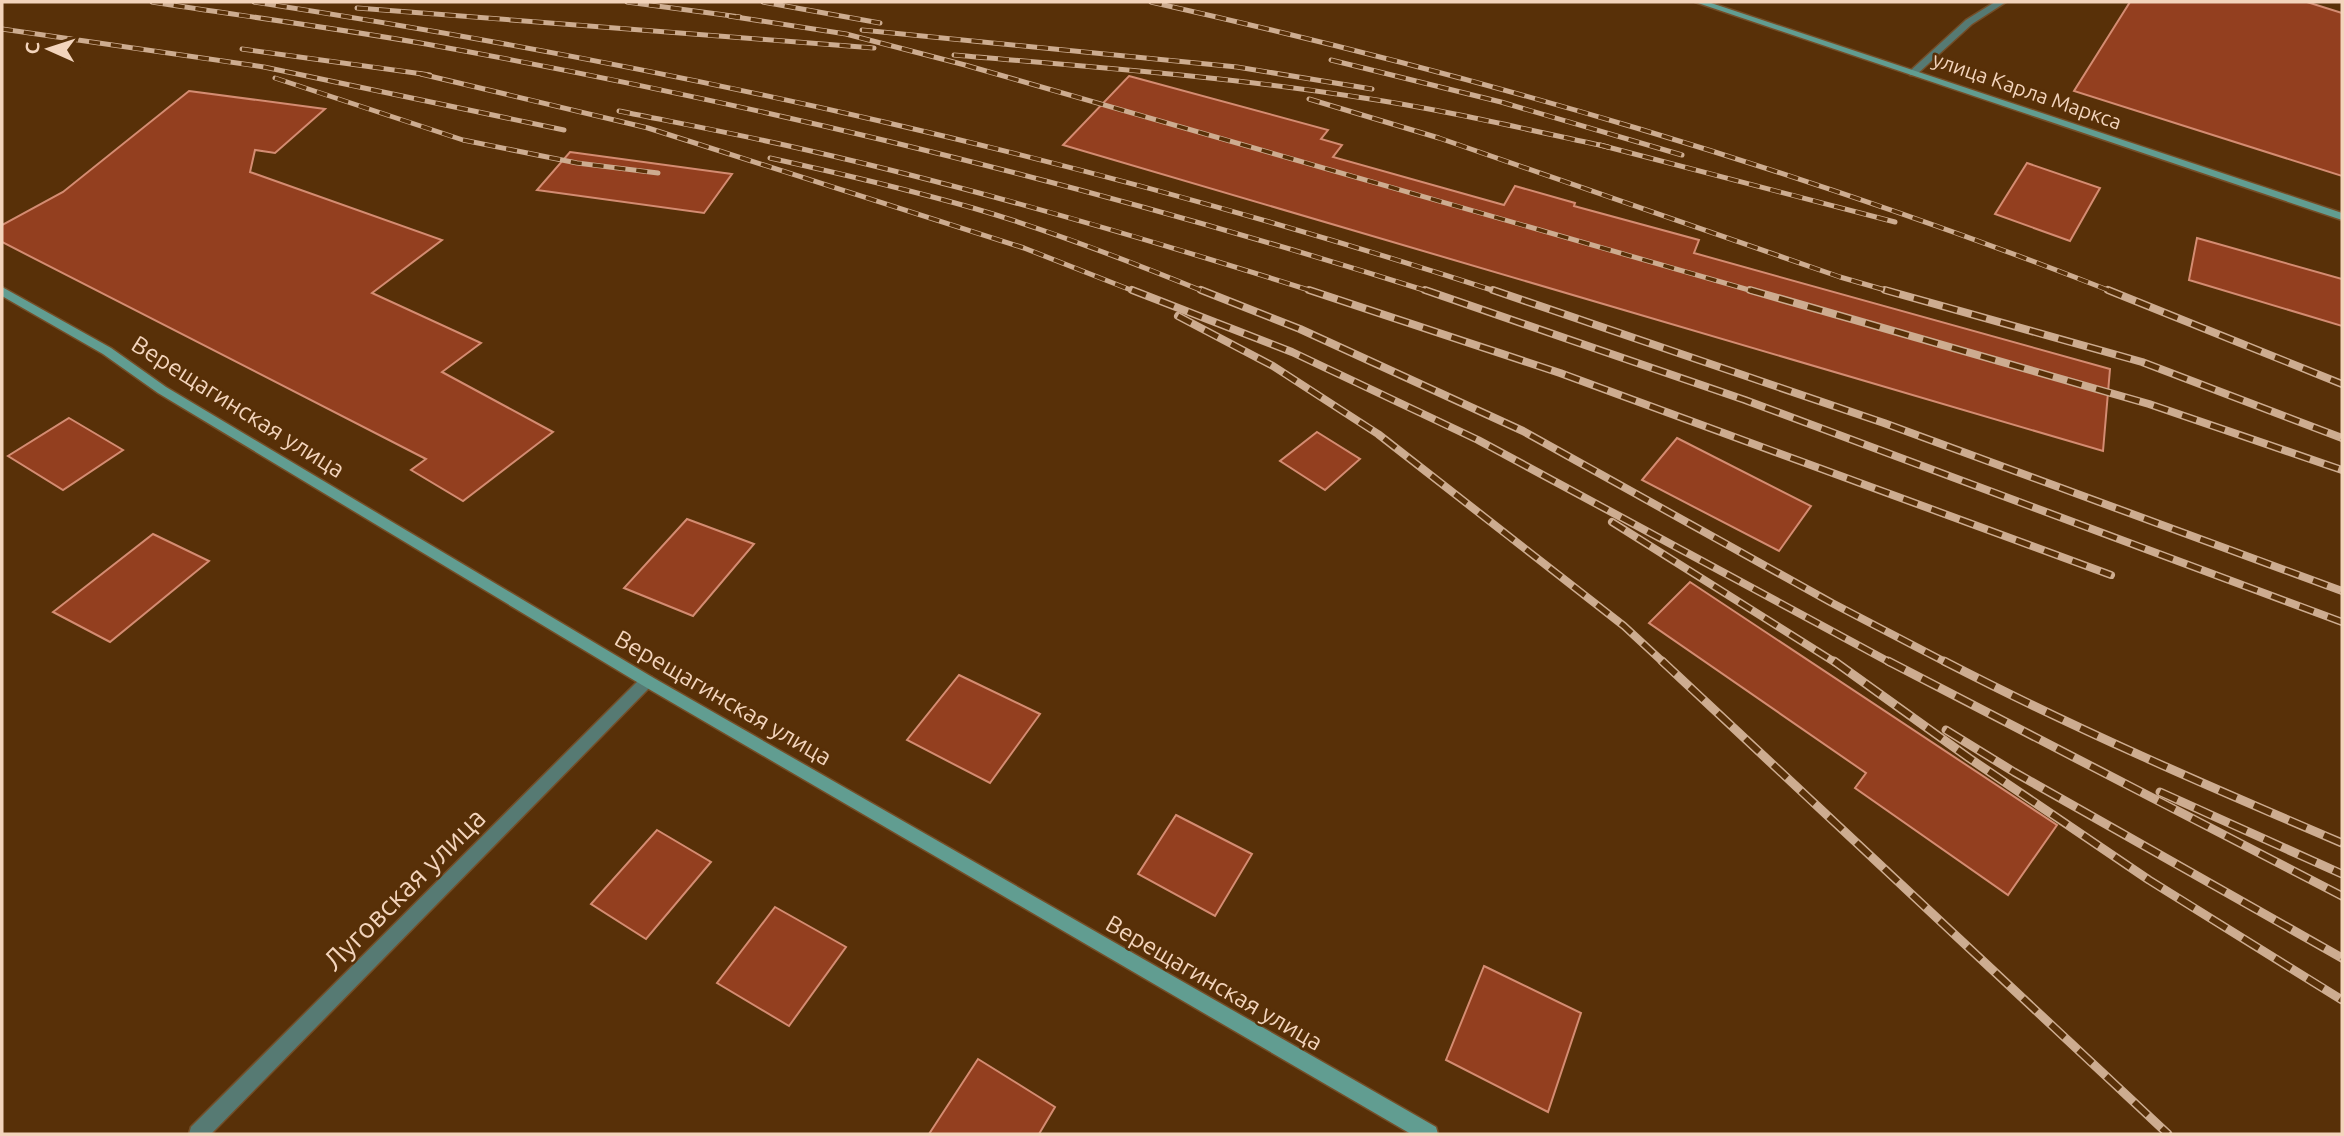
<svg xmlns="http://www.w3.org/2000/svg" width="2344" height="1136" font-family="Ubuntu,sans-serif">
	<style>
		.building { fill: #933f1f; stroke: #d48c72; stroke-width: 2 }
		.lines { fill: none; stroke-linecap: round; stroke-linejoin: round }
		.minor-casing { stroke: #744e28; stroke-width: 3 }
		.secondary-casing { stroke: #744e28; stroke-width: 3 }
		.minor { fill: #567a73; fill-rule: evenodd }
		.secondary { fill: #619d91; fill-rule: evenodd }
		.rail-far2-casing { stroke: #cdac90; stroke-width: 5 }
		.rail-far1-casing { stroke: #cdac90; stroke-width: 8 }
		.rail-casing { stroke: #cdac90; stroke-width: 9 }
		.rail-far2 { stroke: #583008; stroke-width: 3.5; stroke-dasharray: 11; stroke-linecap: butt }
		.rail-far1 { stroke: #583008; stroke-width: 5; stroke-dasharray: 15; stroke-linecap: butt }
		.rail { stroke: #583008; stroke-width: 6; stroke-dasharray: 19; stroke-linecap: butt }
		.labels { text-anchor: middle; stroke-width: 5; stroke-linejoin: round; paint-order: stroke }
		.far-street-label { font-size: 21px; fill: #f3d4bc; stroke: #583008 }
		.street-label { font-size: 24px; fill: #f3d4bc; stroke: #583008 }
		.near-street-label { font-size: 28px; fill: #f3d4bc; stroke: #583008 }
	</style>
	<rect width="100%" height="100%" fill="#583008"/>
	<g class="building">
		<path d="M2130,2H2307L2342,13V176L2074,91Z"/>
		<path d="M1129,76L1328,130L1321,139L1342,145L1333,157L1504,205L1515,186L1575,203L1574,206L1699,240L1694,253L2110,369L2103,451L1063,145Z"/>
		<path d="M189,91L325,109L275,153L255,150L250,172L442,240L372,293L481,343L442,372L553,432L463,501L411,470L426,459L2,242V225L63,192Z"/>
		<path d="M570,152L732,174L704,213L537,190Z"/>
		<path d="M2027,163L2100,188L2070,241L1995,214Z"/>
		<path d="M2197,238L2342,279V326L2189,280Z"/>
		<path d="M69,418L123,450L63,490L8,456Z"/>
		<path d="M1317,432L1360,459L1325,490L1280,461Z"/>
		<path d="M1677,438L1811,506L1779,551L1642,480Z"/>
		<path d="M687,519L754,544L693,616L624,588Z"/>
		<path d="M153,534L209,561L110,642L53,612Z"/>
		<path d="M1690,582L2057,825L2008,895L1855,788L1866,773L1649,623Z"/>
		<path d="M959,675L1040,714L990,783L907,740Z"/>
		<path d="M1176,815L1252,854L1215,916L1138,874Z"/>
		<path d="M657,830L711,862L646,939L591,904Z"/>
		<path d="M775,907L846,947L789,1026L717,983Z"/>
		<path d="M1484,966L1581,1013L1548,1112L1446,1060Z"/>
		<path d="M978,1059L1055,1107L1039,1134H929Z"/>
	</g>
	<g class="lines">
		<g class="minor-casing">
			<g id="minor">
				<path d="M1995,2H2006L1972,24L1916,75H1910V71L1966,20Z"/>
				<path d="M647,675L652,677L654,681L652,685L211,1134H189L191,1127L642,677Z"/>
			</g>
		</g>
		<g class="secondary-casing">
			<g id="secondary">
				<path d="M1695,2H1708L2342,213V220Z"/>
				<path d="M2,287L111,348L166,387L652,677L1436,1127L1438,1134H1411L642,685L158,393L103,354L2,296Z"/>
			</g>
		</g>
		<use href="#minor" class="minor"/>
		<use href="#secondary" class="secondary"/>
		<g class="rail-far2-casing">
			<g id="rail-far2">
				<path d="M152,2C243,16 335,28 426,44C765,105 1101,188 1430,292"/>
				<path d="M254,2C679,67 1089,159 1498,292"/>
				<path d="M627,2L740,17"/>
				<path d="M763,2L880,23"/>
				<path d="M1151,2C1481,76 1797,168 2113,292"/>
				<path d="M357,8L874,48"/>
				<path d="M729,16L846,34L965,65L1756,292"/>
				<path d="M2,29L264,67L564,130"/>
				<path d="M862,30L1237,67L1372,89"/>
				<path d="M242,49L430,75"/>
				<path d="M954,55C1089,67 1223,76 1357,97C1441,109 1525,129 1608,147"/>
				<path d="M1331,60L1501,102L1682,155"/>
				<path d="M421,74L648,128L1024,248L1136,292"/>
				<path d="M275,78L463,140L577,163L658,173"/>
				<path d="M1309,99L1439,138L1840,277L1892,292"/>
				<path d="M619,111C683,124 747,136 811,151C981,190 1148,239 1315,292"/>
				<path d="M1600,145L1895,222"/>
				<path d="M770,158C838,173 906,189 973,208C1052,231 1129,261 1205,292"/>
			</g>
		</g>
		<g class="rail-far1-casing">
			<g id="rail-far1">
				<path d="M1132,290L1292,352L1478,440L1891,663"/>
				<path d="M1201,290L1300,329L1523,431L1832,603L1947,663"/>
				<path d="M1309,290L1560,373L2111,575"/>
				<path d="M1425,290L1745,400L2342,622"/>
				<path d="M1493,290L1884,423L2342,591"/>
				<path d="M1750,290L2149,404L2342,470"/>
				<path d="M1885,290L2142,362L2342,438"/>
				<path d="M2108,290L2342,384"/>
				<path d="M1178,316L1273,366L1378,434L1624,626L1664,663"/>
				<path d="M1612,522L1836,663"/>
			</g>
		</g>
		<g class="rail-casing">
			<g id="rail">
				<path d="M1662,661L2168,1134"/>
				<path d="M1834,661L1969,758L2149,880L2342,1000"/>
				<path d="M1888,661L2342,896"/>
				<path d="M1944,661C2073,728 2208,786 2342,843"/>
				<path d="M1946,730L2014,772L2342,958"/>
				<path d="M2160,792L2342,874"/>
			</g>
		</g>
		<use href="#rail-far2" class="rail-far2"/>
		<use href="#rail-far1" class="rail-far1"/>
		<use href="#rail" class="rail"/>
	</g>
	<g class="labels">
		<g class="far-street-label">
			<text transform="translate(2027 91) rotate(19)" y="7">улица Карла Маркса</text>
		</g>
		<g class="street-label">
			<text transform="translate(238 407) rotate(32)" y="8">Верещагинская улица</text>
			<text transform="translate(723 698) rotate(30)" y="8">Верещагинская улица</text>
			<text transform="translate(1214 983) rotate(30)" y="8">Верещагинская улица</text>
		</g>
		<g class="near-street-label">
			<text transform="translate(404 889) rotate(-45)" y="10">Луговская улица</text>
		</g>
	</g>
	<rect width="2344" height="1136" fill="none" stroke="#f3d4bc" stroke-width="7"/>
	<g transform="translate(49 49) rotate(273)" stroke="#583008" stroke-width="5" paint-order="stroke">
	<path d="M0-5L12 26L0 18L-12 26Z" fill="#f3d4bc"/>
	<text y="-10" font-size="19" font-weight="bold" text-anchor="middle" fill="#f3d4bc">С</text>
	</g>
</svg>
